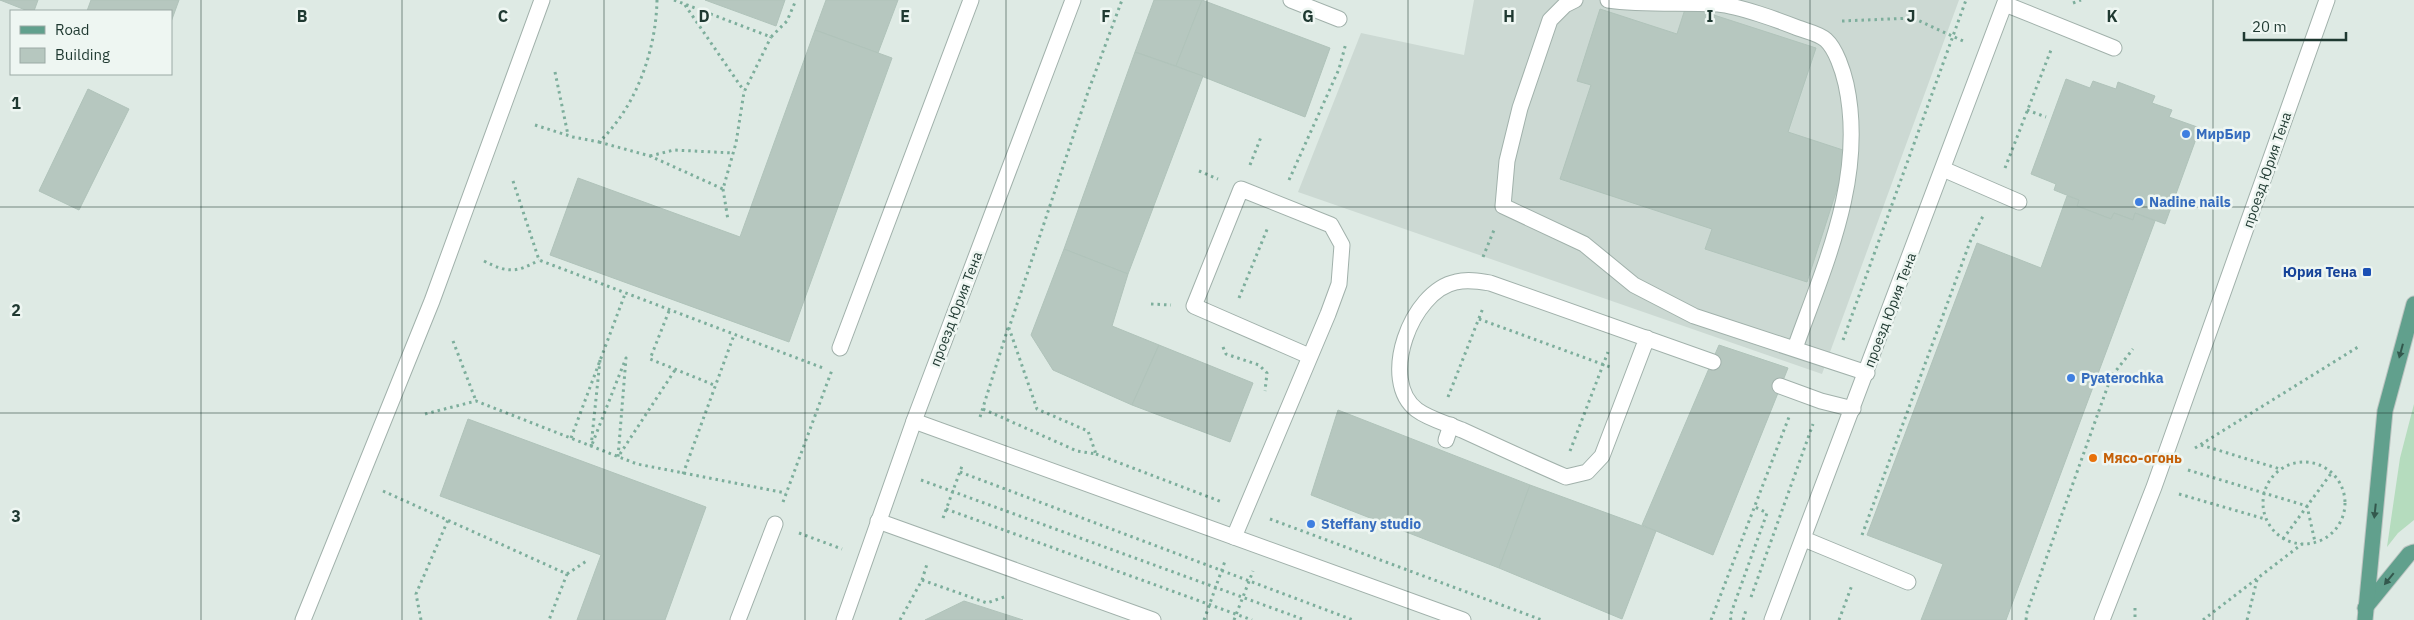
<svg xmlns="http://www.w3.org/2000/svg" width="2414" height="620" font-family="'IBM Plex Sans',sans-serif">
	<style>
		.built { fill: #ccd9d3 }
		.green { fill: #b5dcbe }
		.building { fill: #b6c7bf; stroke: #b0c3ba }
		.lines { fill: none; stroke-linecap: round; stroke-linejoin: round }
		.lane-casing { stroke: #a1b1ab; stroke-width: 17 }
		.street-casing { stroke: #a1b1ab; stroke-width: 17 }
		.primary-casing { stroke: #bcc4c1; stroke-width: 17 }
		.path { stroke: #7dae9c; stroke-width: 3; stroke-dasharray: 2.5 4; stroke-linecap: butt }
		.lane { stroke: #fff; stroke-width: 15 }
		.street { stroke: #fff; stroke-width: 15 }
		.primary { stroke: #61a08d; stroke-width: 15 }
		.oneway { fill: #33584d }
		.grid { fill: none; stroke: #1f3931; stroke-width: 1; stroke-opacity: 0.55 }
		.shop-dot { fill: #3f7fe0; stroke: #eef6f2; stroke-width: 2 }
		.transit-dot { fill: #1a4fb4; stroke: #eef6f2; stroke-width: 2 }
		.food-dot { fill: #e8710a; stroke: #eef6f2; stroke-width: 2 }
		.labels { text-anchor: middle; stroke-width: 5; stroke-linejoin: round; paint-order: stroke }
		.shop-label { font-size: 14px; font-weight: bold; fill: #366cbe; stroke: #eef6f2; text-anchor: start }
		.street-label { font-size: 14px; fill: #1f3931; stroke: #eef6f2 }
		.transit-label { font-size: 14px; font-weight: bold; fill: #164399; stroke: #eef6f2; text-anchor: end }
		.food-label { font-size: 14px; font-weight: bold; fill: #c56008; stroke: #eef6f2; text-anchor: start }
		.grid-label { font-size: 16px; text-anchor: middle; font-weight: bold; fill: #1f3931; stroke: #eef6f2; stroke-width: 5; stroke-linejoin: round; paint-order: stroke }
	</style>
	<rect width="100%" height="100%" fill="#deeae4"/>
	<path class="built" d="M1474,0H1959L1822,374L1298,192L1361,33L1464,55Z"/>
	<path class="green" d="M2414,404V520L2398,533L2387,547L2400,458Z"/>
	<g class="building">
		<path d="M0,0H38L34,11H28Z"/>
		<path d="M91,0H179L171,22V11H87Z"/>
		<path d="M705,0H785L776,26Z"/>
		<path d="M826,0H898L878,53L815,30Z"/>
		<path d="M1154,0H1202L1176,66L1135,52Z"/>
		<path d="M1202,0L1330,48L1305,117L1176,66Z"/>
		<path d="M1686,6L1816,48L1788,132L1849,152L1807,282L1705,249L1712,229L1560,179L1591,85L1577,81L1600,9L1677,34Z"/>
		<path d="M815,30L892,58L789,342L550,255L578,178L740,237Z"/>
		<path d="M1135,52L1203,76L1128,274L1064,249Z"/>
		<path d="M2066,79L2090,88L2093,81L2116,89L2118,82L2155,96L2152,103L2172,110L2169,117L2200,128L2165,224L2135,213L2133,220L2114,213L2111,219L2077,206L2079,200L2054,190L2056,184L2031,174Z"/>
		<path d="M88,89L129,109L79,210L39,191Z"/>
		<path d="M2067,196L2079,200L2077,206L2111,219L2114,213L2133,220L2135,213L2155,221L2006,620H1921L1943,564L1867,535L1977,243L2041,268Z"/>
		<path d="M1064,249L1128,274L1112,326L1159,345L1132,405L1053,370L1031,335Z"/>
		<path d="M1159,345L1253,383L1230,442L1132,405Z"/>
		<path d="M1719,345L1788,368L1713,555L1642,525Z"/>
		<path d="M1338,410L1530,485L1499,568L1311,495Z"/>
		<path d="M468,419L706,507L665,620H577L601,555L440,496Z"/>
		<path d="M1530,485L1656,531L1622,619L1499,568Z"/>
		<path d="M964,601L1023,620H925Z"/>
	</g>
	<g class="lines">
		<g class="lane-casing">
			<g id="lane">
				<path d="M1291,0L1339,19"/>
				<path d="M1575,0L1565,5L1550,20L1520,108L1507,161L1503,206L1584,244L1634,285L1694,316L1867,373"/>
				<path d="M1608,0C1644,5 1681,2 1718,4C1739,6 1778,20 1798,28C1806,31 1820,34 1826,40C1836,49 1843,71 1846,84C1866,176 1825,264 1795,348"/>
				<path d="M2005,4L2114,48"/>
				<path d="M1943,169L2019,202"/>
				<path d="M1647,338L1602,456L1587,472L1566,477C1531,462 1497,446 1462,430C1448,424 1429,419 1417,410C1378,381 1411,291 1456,282C1467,279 1479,281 1490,283L1713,362"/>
				<path d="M840,348L971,0"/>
				<path d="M1780,386L1821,401L1853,409"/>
				<path d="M914,421L1463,620"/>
				<path d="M1446,440L1451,425"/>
				<path d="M878,521L1153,620"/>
				<path d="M1234,537L1328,314L1339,284L1342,245L1331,225L1241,189L1194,306L1309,356"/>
				<path d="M1804,539L1908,582"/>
				<path d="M303,620L432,301L542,0"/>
				<path d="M738,620L775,524"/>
			</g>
		</g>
		<g class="street-casing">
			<g id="street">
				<path d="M844,620L914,421L1073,0"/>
				<path d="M1772,620L2006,0"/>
				<path d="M2102,620L2154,487L2327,0"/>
			</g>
		</g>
		<g class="primary-casing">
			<g id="primary">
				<path d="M2365,608L2409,554L2414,552"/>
				<path d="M2365,620L2385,411L2414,304"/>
			</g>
		</g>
		<g class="path">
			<path d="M674,0L771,37L787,21L796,0"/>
			<path d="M2073,3L2081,0"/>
			<path d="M685,5L744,91"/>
			<path d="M1842,21L1913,18L1963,41"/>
			<path d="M555,72L568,135"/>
			<path d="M2027,110L2046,117"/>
			<path d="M535,125L573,137L599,142C636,107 656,51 657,0"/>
			<path d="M599,142L650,156L723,189L736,143L744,92L771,37"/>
			<path d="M650,156L674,150L733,153"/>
			<path d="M1250,165L1261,137"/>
			<path d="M2005,168L2051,50"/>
			<path d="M1199,171L1218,179"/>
			<path d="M1289,180L1339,69L1346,43"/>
			<path d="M513,181L539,260L823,368"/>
			<path d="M723,189L728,220"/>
			<path d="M1483,257L1494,230"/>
			<path d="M484,261C507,273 517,273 539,260"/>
			<path d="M1239,298L1268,227"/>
			<path d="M1151,304L1171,305"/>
			<path d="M669,311L650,359L714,385"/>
			<path d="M1479,319L1610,367"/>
			<path d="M1843,340L1966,0"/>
			<path d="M453,341L476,401"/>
			<path d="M1223,347L1226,354L1259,365L1267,373L1265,391"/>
			<path d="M600,360L591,447L626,358L618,457L675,370"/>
			<path d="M1448,397L1483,308"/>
			<path d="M983,409L1077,451L1096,454L1088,431L1037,409L1009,328L1088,92L1122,0"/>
			<path d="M425,414L476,401L637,464L786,493"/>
			<path d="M980,417L1008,328"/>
			<path d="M571,438L625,294"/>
			<path d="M2201,445L2280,469"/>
			<path d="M2195,448L2358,347"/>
			<path d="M1570,451L1608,352"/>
			<path d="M1096,454L1222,502"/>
			<circle cx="2304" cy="503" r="41"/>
			<path d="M2188,470L2307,506L2315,542"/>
			<path d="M960,472L1353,620"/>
			<path d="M683,474L734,335"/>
			<path d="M921,480L1305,620"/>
			<path d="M383,491L567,574L549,620"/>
			<path d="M2179,494L2265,519"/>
			<path d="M783,502L832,370"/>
			<path d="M946,509L1252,620"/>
			<path d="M943,518L962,466"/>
			<path d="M1270,519L1542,620"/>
			<path d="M799,533L842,549"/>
			<path d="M1862,535L1970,242L1984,214"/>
			<path d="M2283,539L2332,472"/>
			<path d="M567,574L588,560"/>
			<path d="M922,580L987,603L1007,596"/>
			<path d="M1751,597L1813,424"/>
			<path d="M2135,608V620"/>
			<path d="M421,620L416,594L448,520"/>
			<path d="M900,620L922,580L927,564"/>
			<path d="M1204,620L1225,561"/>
			<path d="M1234,620L1253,571"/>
			<path d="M1711,620L1789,417"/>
			<path d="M1731,620L1730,616L1767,513L1755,507"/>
			<path d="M1743,620L1746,610"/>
			<path d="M1839,620L1852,585"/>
			<path d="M2026,620L2027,612L2111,377L2133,349"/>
			<path d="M2203,620L2302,544"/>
			<path d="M2247,620L2257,580"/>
		</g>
		<use href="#lane" class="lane"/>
		<use href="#street" class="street"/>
		<use href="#primary" class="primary"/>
	</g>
	<defs><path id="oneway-solid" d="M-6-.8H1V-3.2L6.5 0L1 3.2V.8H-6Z" transform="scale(1.25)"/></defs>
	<g class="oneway">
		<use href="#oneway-solid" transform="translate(2401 351) rotate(105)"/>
		<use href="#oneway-solid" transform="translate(2375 511) rotate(96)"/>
		<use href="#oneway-solid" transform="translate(2389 579) rotate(129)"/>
	</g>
	<path class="grid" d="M201,0V620M402,0V620M604,0V620M805,0V620M1006,0V620M1207,0V620M1408,0V620M1609,0V620M1810,0V620M2012,0V620M2213,0V620M0,207H2414M0,413H2414"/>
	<g class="shop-dot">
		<circle cx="2186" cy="134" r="5"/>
		<circle cx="2139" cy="202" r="5"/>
		<circle cx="2071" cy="378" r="5"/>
		<circle cx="1311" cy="524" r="5"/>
	</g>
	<rect class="transit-dot" x="2362" y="267" width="10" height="10" rx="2.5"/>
	<circle class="food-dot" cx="2093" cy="458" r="5"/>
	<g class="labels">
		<g class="shop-label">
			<text x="2196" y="139">МирБир</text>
			<text x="2149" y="207">Nadine nails</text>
			<text x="2081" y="383">Pyaterochka</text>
			<text x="1321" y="529">Steffany studio</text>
		</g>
		<g class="street-label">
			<text transform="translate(2267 170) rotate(-71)" y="5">проезд Юрия Тена</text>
			<text transform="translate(956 309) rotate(-69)" y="5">проезд Юрия Тена</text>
			<text transform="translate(1890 310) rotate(-69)" y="5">проезд Юрия Тена</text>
		</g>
		<g class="transit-label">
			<text x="2357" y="277">Юрия Тена</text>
		</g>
		<g class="food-label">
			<text x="2103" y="463">Мясо-огонь</text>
		</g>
	</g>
	<g class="grid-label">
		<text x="302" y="22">B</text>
		<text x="503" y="22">C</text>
		<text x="704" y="22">D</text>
		<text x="905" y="22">E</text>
		<text x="1106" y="22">F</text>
		<text x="1308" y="22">G</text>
		<text x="1509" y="22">H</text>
		<text x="1710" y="22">I</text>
		<text x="1911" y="22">J</text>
		<text x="2112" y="22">K</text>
		<text x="16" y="109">1</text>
		<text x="16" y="316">2</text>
		<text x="16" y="522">3</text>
	</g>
	<rect x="10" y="10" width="162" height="65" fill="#eef6f2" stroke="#9baaa5"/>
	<rect x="20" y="26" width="25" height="8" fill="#61a08d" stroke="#9baaa5"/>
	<text x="55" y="35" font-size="15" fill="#1f3931">Road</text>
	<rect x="20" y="48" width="25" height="15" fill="#b6c7bf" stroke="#9baaa5"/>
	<text x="55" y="60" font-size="15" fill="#1f3931">Building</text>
	<path d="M2244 32v8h102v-8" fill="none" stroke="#1f3931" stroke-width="2.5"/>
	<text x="2252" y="32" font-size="15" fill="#1f3931" stroke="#eef6f2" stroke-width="4" paint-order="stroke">20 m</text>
</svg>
